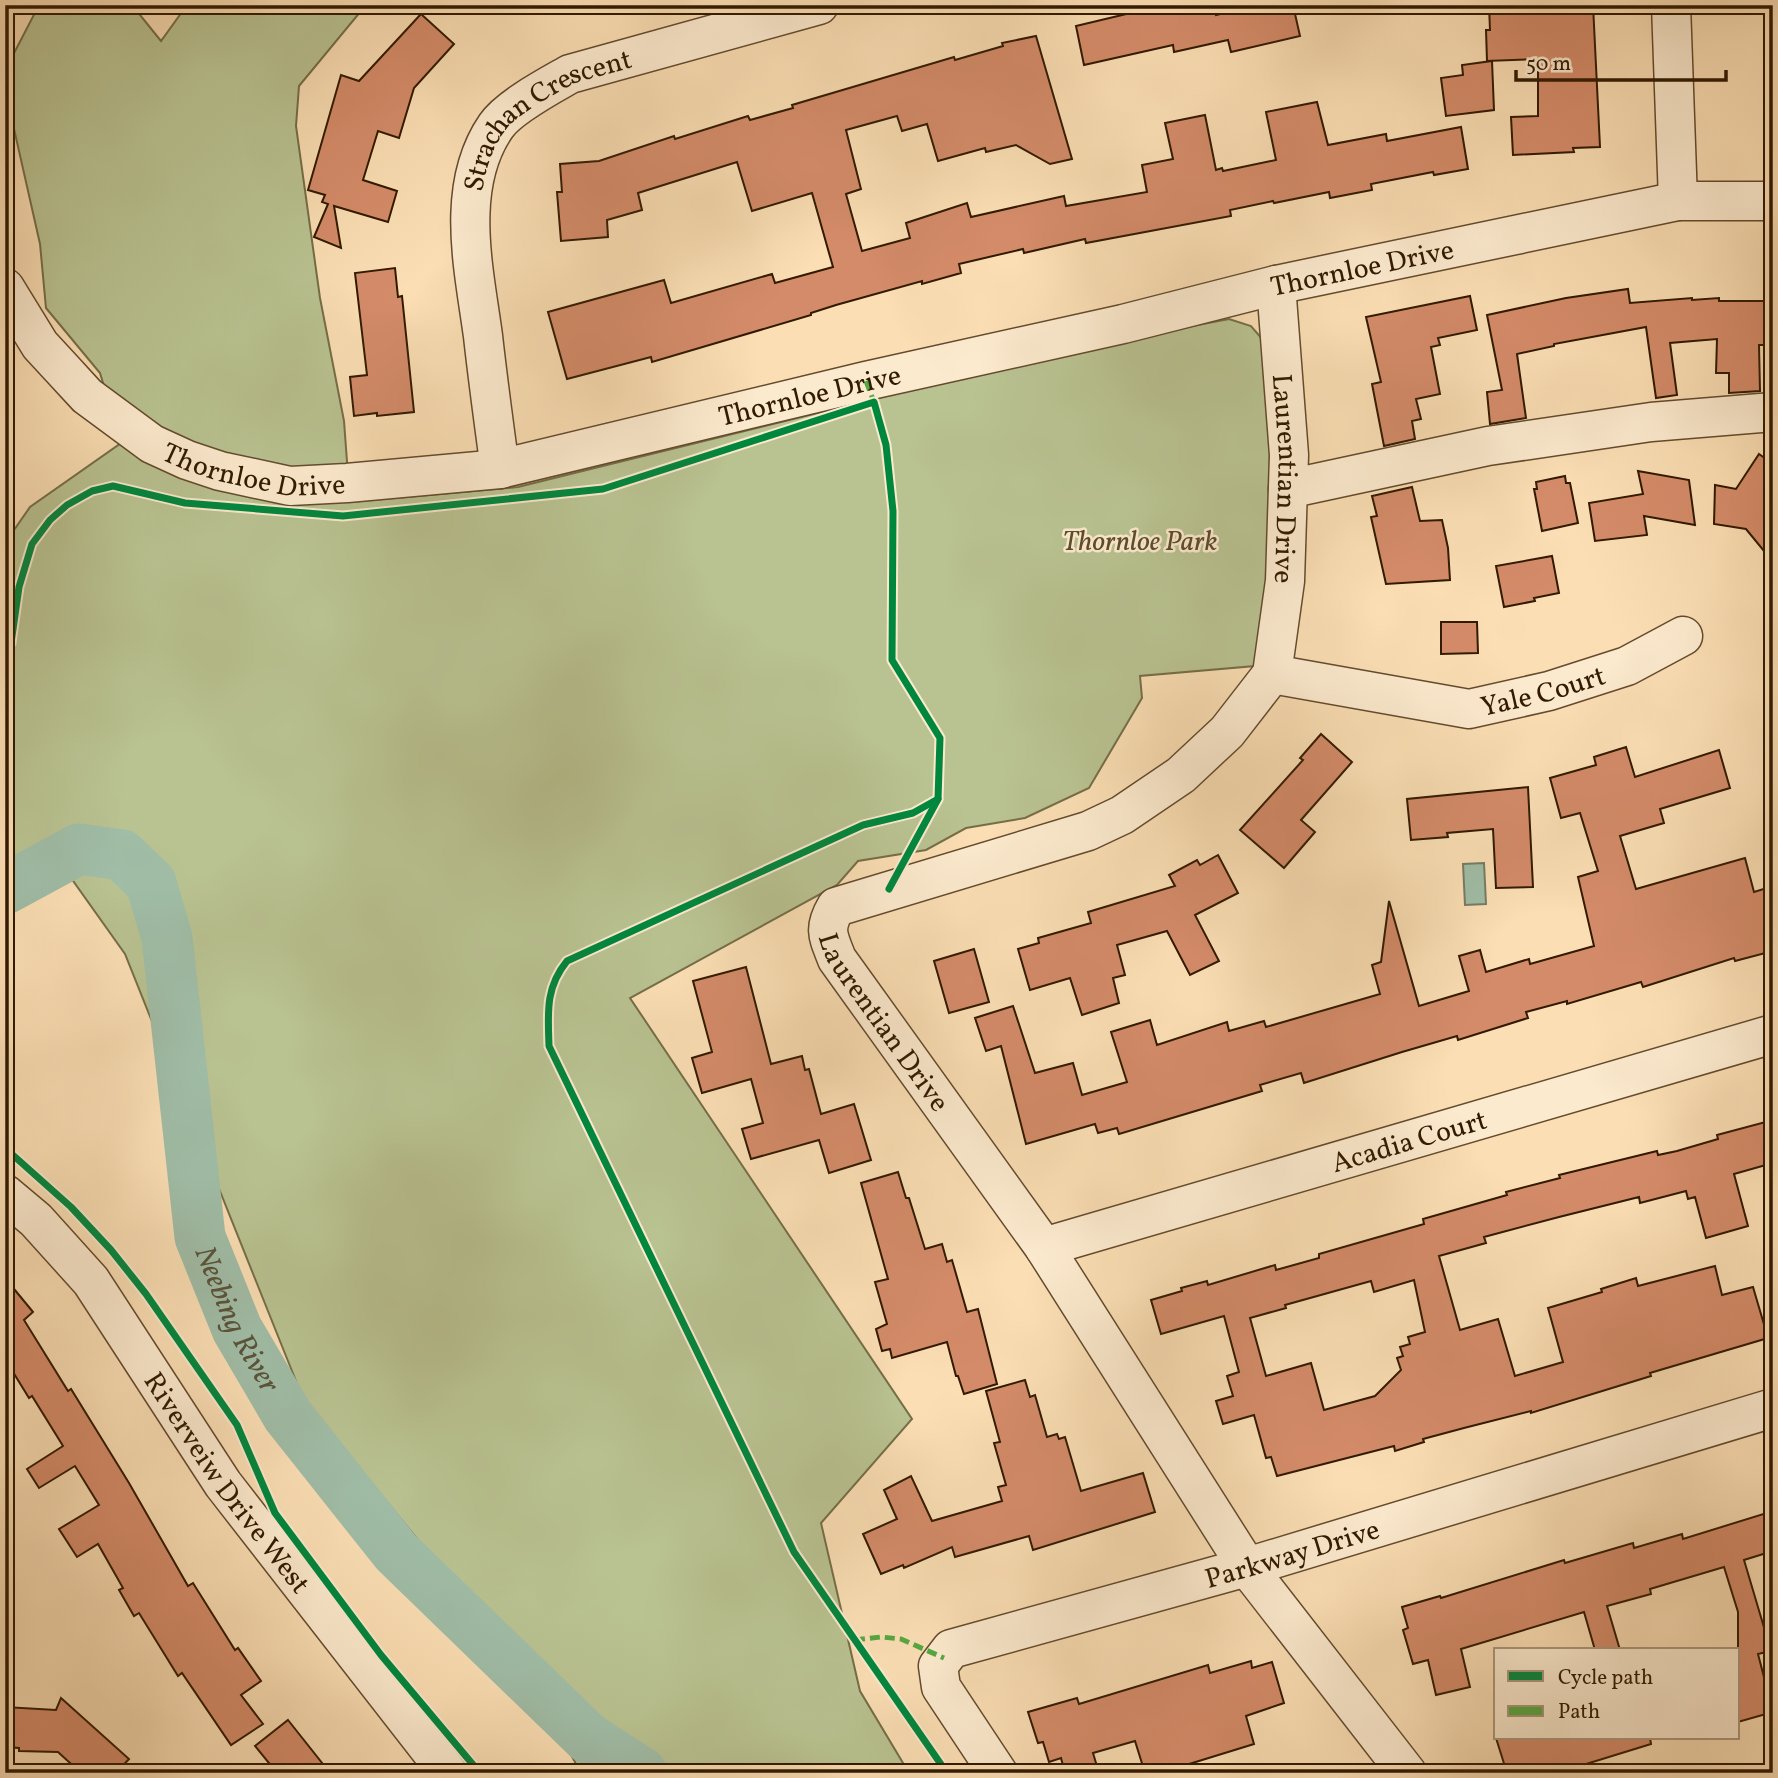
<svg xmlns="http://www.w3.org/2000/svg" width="1778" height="1778" font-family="Vollkorn,serif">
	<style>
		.green { fill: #b9c291; stroke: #756e48; stroke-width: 2 }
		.water { fill: #a0bda7; stroke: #747c64; stroke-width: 2 }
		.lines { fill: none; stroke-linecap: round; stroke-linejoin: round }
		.river { stroke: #a0bda7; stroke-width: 51 }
		.building { fill: #d48b69; stroke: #311a00; stroke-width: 2; fill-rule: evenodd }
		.minor-casing { stroke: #644b2d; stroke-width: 41 }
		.minor { stroke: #fceace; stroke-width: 38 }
		.quiet { stroke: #54a940; stroke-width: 5; stroke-dasharray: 10 5; stroke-linecap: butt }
		.cycleway-casing { stroke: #fceace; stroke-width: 11 }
		.cycleway { stroke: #00873e; stroke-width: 7 }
		.labels { text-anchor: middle; stroke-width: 5; stroke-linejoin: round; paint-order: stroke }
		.street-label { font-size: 28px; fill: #311a00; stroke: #fceace }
		.park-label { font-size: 28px; font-style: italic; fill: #5a4c2c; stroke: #fceace }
		.water-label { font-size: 30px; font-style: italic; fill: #58533a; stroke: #fceace }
	</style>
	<rect width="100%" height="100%" fill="#fbdeb4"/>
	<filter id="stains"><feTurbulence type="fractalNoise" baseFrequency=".00286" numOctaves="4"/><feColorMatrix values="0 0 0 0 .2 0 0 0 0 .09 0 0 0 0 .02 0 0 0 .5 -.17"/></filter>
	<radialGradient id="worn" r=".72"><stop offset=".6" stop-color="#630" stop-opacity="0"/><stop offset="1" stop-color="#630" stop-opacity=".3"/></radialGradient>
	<path class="green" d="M39,5H132L161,41L187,5H366L299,86L296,126L320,298L344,421L350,502L518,487L1092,345L1229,319L1251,326L1263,340L1270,444L1269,558L1255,666L1140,676L1142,698L1089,788L1025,818L966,828L926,850L858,861L837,885L630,998L912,1419L821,1523L860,1691L909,1773H581L524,1669L304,1401L125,954L61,864L5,878V543L30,507L121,443L100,373L46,308L40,244L12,120V57Z"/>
	<path class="water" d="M1484,863L1486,904L1465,905L1463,864Z"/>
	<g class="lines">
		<path class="river" id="s1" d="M5,889L79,849L122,855L151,883L167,938L200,1237L237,1329L288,1416L396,1552L588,1738L642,1773"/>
	</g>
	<g class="building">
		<path d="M1164,5H1214L1216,15L1259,5H1293L1300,36L1231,52L1228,40L1174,52L1173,45L1084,65L1076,26Z"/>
		<path d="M1489,5H1593L1600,147L1573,148L1574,152L1513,155L1511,117L1538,116V59L1487,61L1486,30H1490Z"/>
		<path d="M421,14L454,44L414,88L399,138L378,131L363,180L397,191L388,222L334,206L341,248L314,237L328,204L322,202L325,195L308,190L341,75L359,81Z"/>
		<path d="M1036,36L1072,159L1050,164L1016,145L986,152L985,148L938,161L927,124L902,131L897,116L846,130L861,189L846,194L862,251L910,238L906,223L967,203L971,217L1064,196L1066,206L1147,192L1142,165L1173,159L1165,123L1205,115L1216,170L1222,168L1223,171L1276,160L1266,112L1317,102L1328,145L1386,134L1387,141L1461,127L1468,169L1434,175L1433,172L1371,184L1372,190L1330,198L1329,192L1274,203L1273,201L1230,210L1231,216L1086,243L1085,239L1024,253L1023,249L959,264L961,273L922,284V281L836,305L811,313V315L652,362L651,357L567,379L548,312L664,280L671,303L772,274L775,283L833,267L812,193L752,211L737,162L638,193L642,210L607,220L608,237L561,241L557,192H562L560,164L599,161L674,136L675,139L748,116L750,120L793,108L792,105L954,57L955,60L1003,46L1002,43Z"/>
		<path d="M1492,61L1494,110L1446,116L1441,78L1463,75L1462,65Z"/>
		<path d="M395,268L398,297L402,296L414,412L377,416V413L354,416L350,377L367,375L355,273Z"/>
		<path d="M1628,289L1630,303L1692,298V300L1719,298V301H1773V345H1759L1760,391L1729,393V373H1716L1717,339L1670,343L1677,395L1656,398L1646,327L1554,344V346L1517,354L1526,418L1490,424L1487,392L1502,390L1487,315L1566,298Z"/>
		<path d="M1470,296L1477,330L1438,338L1440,345L1431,347L1440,394L1416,399L1421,419L1412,421L1415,439L1384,446L1372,384L1381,382L1366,317Z"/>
		<path d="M1759,454L1773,464V562L1746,529L1714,524L1715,485L1736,489Z"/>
		<path d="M1638,471L1689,480L1695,525L1644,516L1647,535L1595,541L1589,503L1643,494Z"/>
		<path d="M1565,476L1566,483H1570L1578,523L1542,531L1534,489H1537L1536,482Z"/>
		<path d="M1412,487L1420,521L1442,520L1448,548L1450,580L1386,584L1371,517L1377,516L1372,496Z"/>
		<path d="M1552,556L1559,593L1534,598L1535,601L1504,607L1496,566Z"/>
		<path d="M1441,622H1477L1478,653L1441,654Z"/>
		<path d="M1321,734L1352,762L1301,820L1315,832L1284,868L1240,830L1303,760L1300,758Z"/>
		<path d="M1626,747L1635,777L1719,750L1730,788L1660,809L1664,823L1620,836L1636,889L1745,858L1754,892L1773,886V951L1735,961L1734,958L1643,987L1641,982L1567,1004V1001L1526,1012L1528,1018L1458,1040L1457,1036L1402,1052L1304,1083L1301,1073L1260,1085L1262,1091L1119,1134L1117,1128L1098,1133L1095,1124L1026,1144L1001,1046L986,1051L975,1018L1013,1006L1035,1073L1073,1063L1082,1095L1127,1082L1111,1032L1150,1020L1157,1045L1227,1022L1229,1031L1264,1021L1266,1027L1380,994L1372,965L1381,962L1389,901L1419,1006L1469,991L1459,956L1480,950L1486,972L1529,959L1530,964L1594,946L1578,877L1598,871L1580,813L1561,818L1550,778L1596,765L1594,757Z"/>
		<path d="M1528,787L1533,887L1496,888L1493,829L1447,833L1448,837L1411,840L1407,799Z"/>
		<path d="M1218,855L1238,893L1195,915L1219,961L1190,975L1167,931L1117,945L1125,975L1113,978L1119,1003L1082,1015L1070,978L1030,990L1018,949L1039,943L1038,938L1091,923L1088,912L1175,886L1169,875L1197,860L1200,865Z"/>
		<path d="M974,949L989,1002L949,1013L934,961Z"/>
		<path d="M746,967L771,1064L802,1056L805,1070L809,1069L821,1114L854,1104L871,1160L829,1173L819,1140L751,1159L742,1129L763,1123L751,1079L702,1093L692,1058L712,1052L693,981Z"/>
		<path d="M1773,1120V1163L1734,1174L1748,1226L1706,1238L1695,1197L1688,1199L1686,1191L1640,1203L1639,1197L1559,1217L1484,1237L1486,1243L1439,1256L1460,1330L1498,1319L1515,1376L1563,1362L1548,1308L1602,1292L1601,1289L1636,1278L1638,1286L1715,1266L1722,1295L1753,1287L1768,1338L1650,1373L1651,1376L1531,1413V1411L1464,1428L1423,1439L1424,1442L1395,1451L1394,1446L1277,1476L1271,1457L1266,1458L1254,1415L1223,1424L1216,1401L1233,1396L1227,1376L1239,1372L1224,1316L1161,1334L1151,1300L1182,1291L1181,1288L1207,1281L1208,1285L1275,1265L1276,1270L1319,1258V1254L1424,1224L1423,1219L1507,1195L1506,1192L1560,1178L1559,1175L1657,1151L1658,1155L1677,1151L1718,1139L1717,1135ZM1414,1280L1425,1332L1408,1337L1410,1344L1400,1347L1403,1356L1397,1358L1401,1370L1375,1396L1324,1410L1311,1363L1266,1376L1250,1318L1286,1308L1285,1305L1371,1281L1374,1292Z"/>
		<path d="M898,1172L906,1198H909L925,1249L942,1244L947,1262L952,1260L967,1312L978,1309L997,1384L964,1394L958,1376H956L947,1342L892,1358L890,1349L882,1351L876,1329L887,1324L875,1282L888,1279L861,1183Z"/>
		<path d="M5,1278L33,1312L24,1320L68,1391L71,1389L129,1483L188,1586L193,1583L235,1650L238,1648L261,1681L241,1695L263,1724L231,1745L182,1673L178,1676L139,1613L134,1616L119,1590L123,1588L98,1544L77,1557L59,1529L99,1505L75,1466L39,1488L27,1469L63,1446L32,1396L29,1398L5,1359Z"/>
		<path d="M1025,1380L1030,1397L1035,1395L1047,1437L1057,1434L1059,1439L1065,1437L1081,1491L1143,1473L1155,1512L1033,1550L1029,1536L955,1557L952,1547L904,1568L903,1565L881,1574L863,1534L897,1519L884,1490L911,1476L932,1521L1002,1501L998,1487L1006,1485L994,1443L1000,1442L986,1391Z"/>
		<path d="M1773,1511V1551L1744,1560L1771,1651L1758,1654L1773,1712L1738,1722V1612L1724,1567L1650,1589L1651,1594L1607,1606L1620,1650H1595L1584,1612L1461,1649L1470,1687L1436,1695L1428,1660L1413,1664L1403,1630L1408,1628L1402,1607L1440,1596L1441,1598L1564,1560L1565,1563L1633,1543L1634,1548L1682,1534L1683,1539Z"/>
		<path d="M1251,1661L1252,1668L1272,1662L1284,1703L1246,1716L1254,1744L1160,1773H1145L1135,1741L1093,1753L1099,1773H1065L1061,1758L1049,1762L1043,1742L1038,1743L1028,1712L1077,1698L1079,1704L1208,1665L1210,1673Z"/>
		<path d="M61,1698L129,1759L116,1773H81L58,1752L19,1751V1748L5,1747V1707L56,1710Z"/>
		<path d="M288,1720L330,1773H277L255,1746Z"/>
		<path d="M1496,1738H1650L1651,1744L1557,1773H1507Z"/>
	</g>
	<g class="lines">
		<g class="minor-casing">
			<g id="minor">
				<path d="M1671,5L1678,201"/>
				<path id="s2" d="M1276,285L1289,455L1285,581L1272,674L1227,732L1181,775L1122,815L1088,831L836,907C823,929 828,936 837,959L1044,1247L1247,1567L1407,1773"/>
				<path id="s3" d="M5,288L40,345L64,371L87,396L152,444L187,460L220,471L290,486L347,483L500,469L866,381L1123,324L1276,285L1678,201H1773"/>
				<path id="s4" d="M500,469C494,425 488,381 483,336C474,269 454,187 496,126C509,107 549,86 570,74L819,5"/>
				<path d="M1288,489L1488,446L1651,422L1773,412"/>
				<path id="s5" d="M1272,674L1469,709L1549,691L1627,666L1683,636"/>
				<path id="s6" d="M5,1194L36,1220L91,1281L223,1484L448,1773"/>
				<path id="s7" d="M1044,1247L1773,1034"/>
				<path id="s8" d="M998,1773L941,1687L938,1666L951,1649L1247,1567L1773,1408"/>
			</g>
		</g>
		<use href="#minor" class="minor"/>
		<g class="quiet">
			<path d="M866,381L874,402"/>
			<path d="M855,1640L881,1637L901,1639L944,1658"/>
		</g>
		<g class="cycleway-casing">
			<g id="cycleway">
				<path d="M5,651L11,643L19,587L32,544L50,520L67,505L92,491L113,486L185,503L343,516L603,489L874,402L886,445L893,511L892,660L940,738L938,799L913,813L863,825L567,961C545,988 548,1013 549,1046L794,1552L947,1773"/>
				<path d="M889,889L938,799"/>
				<path d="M5,1148L71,1207L111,1250L146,1294L237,1425L275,1513L381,1655L480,1773"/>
			</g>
		</g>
		<use href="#cycleway" class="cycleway"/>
	</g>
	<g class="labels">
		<g class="street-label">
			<text dy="10" stroke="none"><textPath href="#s4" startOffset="392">Strachan Crescent</textPath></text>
			<text dy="10" stroke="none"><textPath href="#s3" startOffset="1458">Thornloe Drive</textPath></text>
			<text dy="10" stroke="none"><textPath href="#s3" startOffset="891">Thornloe Drive</textPath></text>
			<text dy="10" stroke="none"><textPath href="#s3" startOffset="324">Thornloe Drive</textPath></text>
			<text dy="10" stroke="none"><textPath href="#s2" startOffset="194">Laurentian Drive</textPath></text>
			<text dy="10" stroke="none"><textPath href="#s5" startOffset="276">Yale Court</textPath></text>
			<text dy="10" stroke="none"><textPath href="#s2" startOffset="1032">Laurentian Drive</textPath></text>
			<text dy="10" stroke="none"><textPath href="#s7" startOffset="380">Acadia Court</textPath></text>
			<text dy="10" stroke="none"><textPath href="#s6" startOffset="366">Riverveiw Drive West</textPath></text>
			<text dy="10" stroke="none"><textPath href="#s8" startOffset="500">Parkway Drive</textPath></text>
		</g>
		<g class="park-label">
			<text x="1140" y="550">Thornloe Park</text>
		</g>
		<g class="water-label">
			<text dy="10" stroke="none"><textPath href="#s1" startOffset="616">Neebing River</textPath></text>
		</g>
	</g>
	<rect width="1778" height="1778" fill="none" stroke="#fbdeb4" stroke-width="28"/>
	<rect x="7" y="7" width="1764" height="1764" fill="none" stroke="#311a00" stroke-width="3.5"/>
	<rect x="14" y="14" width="1750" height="1750" fill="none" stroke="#311a00" stroke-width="2"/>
	<rect x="1494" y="1648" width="245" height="91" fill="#fceace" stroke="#ab977c" stroke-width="2"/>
	<rect x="1508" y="1671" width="35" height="10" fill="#00873e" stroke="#ab977c" stroke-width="2"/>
	<text x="1558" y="1684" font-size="21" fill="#311a00">Cycle path</text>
	<rect x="1508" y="1706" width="35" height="10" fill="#54a940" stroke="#ab977c" stroke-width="2"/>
	<text x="1558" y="1718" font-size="21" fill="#311a00">Path</text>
	<path d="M1516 70v10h210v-10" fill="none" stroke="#311a00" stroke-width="3.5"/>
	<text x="1526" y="70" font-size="21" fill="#311a00" stroke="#fceace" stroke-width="5" paint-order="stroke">50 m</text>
	<rect width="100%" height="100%" filter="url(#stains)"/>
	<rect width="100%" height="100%" fill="url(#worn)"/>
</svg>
